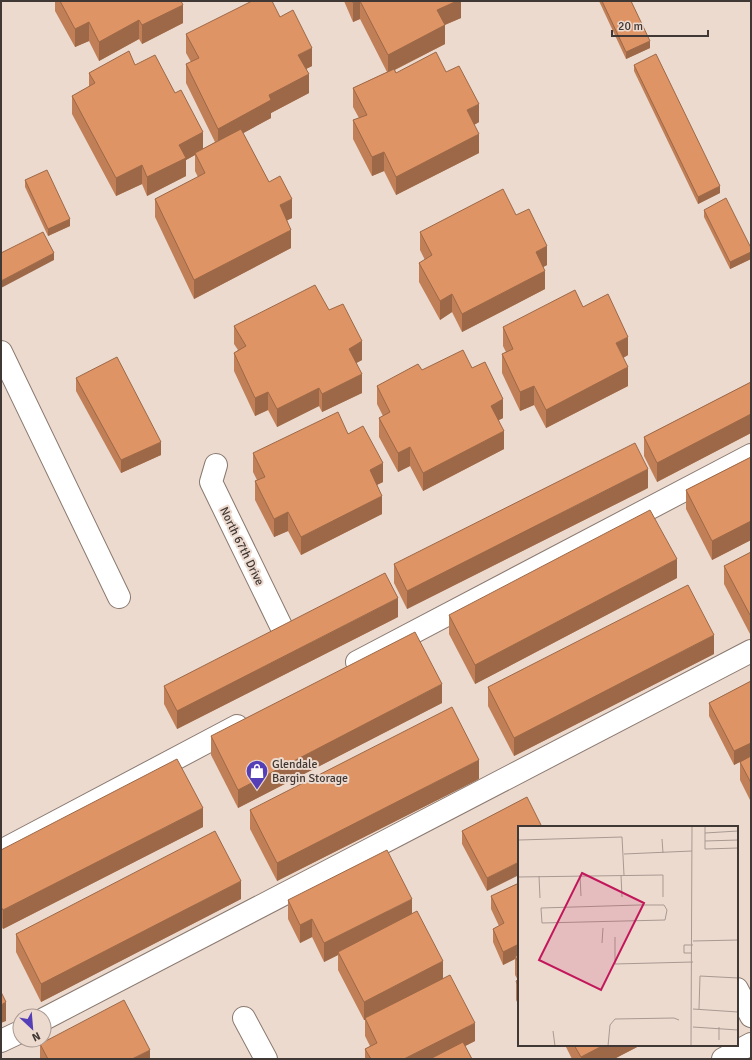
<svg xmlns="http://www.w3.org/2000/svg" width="752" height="1060" font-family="Signika,sans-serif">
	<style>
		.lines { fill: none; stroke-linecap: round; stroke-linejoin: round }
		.minor-casing { stroke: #8a796f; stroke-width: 24 }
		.minor { stroke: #fff; stroke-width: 22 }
		.wall { fill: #c07f57 }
		.shaded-wall { fill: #9c6847 }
		.building { fill: #df9465; stroke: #9c6847 }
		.labels { text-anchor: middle; stroke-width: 4; stroke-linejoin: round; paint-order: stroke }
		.street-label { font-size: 12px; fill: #403834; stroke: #eddacf }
		.poi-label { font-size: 12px; fill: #403834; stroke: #eddacf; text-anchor: start }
		.inset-road { fill: none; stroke: #a89991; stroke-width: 1 }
		.view { fill: #c2185b; fill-opacity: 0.15; stroke: #c2185b; stroke-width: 2 }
		.inset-edge { fill: none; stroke: #403834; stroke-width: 2 }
	</style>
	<rect width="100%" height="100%" fill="#eddacf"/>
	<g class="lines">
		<g class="minor-casing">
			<g id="minor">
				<path d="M1,352L119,597"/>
				<path d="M216,465L211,482L281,626"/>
				<path d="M357,662L751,455"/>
				<path d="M1,851L237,726"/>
				<path d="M737,989L751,1016"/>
				<path d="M244,1018L266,1059"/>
				<path d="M44,1019L751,651"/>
				<path d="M1,1041L20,1032"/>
				<path d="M723,1059L751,1044"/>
			</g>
		</g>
		<use href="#minor" class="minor"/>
	</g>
	<g class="wall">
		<path d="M55,1H181L183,23L142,44L139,39L99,61L89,41L75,47L55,11Z"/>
		<path d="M344,1H461V18L445,25V44L395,70L396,73L446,72L479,122L474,125L479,153L396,195L384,171L372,176L353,139V120L359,118L353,107V88L387,72L360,19L353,22Z"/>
		<path d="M599,1H631L650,48L626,59Z"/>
		<path d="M186,34L312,66L306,69L309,93L271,113V118L243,133L269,182L292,218L287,220L291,248L194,299L155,217V199L198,177L195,171V155L186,160V176L147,196L142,184L116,196L72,114V96L89,87V73L135,65L203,149L215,142L186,83V64L191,62L186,53Z"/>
		<path d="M634,65L720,193L698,204L634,71Z"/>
		<path d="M25,180L70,226L48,236L25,187Z"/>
		<path d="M704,210L751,248V259L730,269L704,217Z"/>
		<path d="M516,215L547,265L543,267L545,289L462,332L452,312L440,320L419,282V263L425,260L420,250V232Z"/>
		<path d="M583,307L628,355L623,358L628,386L546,428L534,405L520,411L502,373V354L506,352L503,346V327Z"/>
		<path d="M329,310L362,360L356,363L362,393L322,412L319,406L277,427L268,410L255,416L234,371V353L238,350L234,344V326Z"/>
		<path d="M472,368L503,418L499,420L504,449L423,491L410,466L398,472L379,437V418L383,416L377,404V386L422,370Z"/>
		<path d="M76,378L161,455L121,473L76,391Z"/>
		<path d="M751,382V433L657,482L644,456V437Z"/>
		<path d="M348,434L383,482L377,485L382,514L301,555L288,531L274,537L255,500V481L257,480L253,472V453Z"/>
		<path d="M751,457V540L712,560L686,509V490Z"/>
		<path d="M648,488L407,609L394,583V564Z"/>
		<path d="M751,552V633L750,634L724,584V566Z"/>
		<path d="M677,578L475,684L449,634V615Z"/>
		<path d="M398,617L177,729L164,704V686Z"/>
		<path d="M714,654L514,756L488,706V687Z"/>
		<path d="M751,681V802L740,780V762L734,765L709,716V703Z"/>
		<path d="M442,703L238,808L211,755V736Z"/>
		<path d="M479,779L277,881L250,829V810Z"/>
		<path d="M527,797L487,891L462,844V831Z"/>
		<path d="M203,827L3,929L1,926V850Z"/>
		<path d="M519,883V1006L516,1000V981L518,980L515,975V959L503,965L493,942V929L499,926L491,909V896Z"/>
		<path d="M241,899L41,1002L16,952V934Z"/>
		<path d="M288,900L412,914L443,979L475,1041L465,1046L472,1059H365V1049L370,1046L365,1036V1020H364L338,970V955L324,962L312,937L300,943L288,919Z"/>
		<path d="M40,1044L150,1059H40Z"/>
		<path d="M565,1045H641L614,1059H572Z"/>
	</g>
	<g class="shaded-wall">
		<path d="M359,1H360V19L353,22V3Z"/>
		<path d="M457,1H461V18L437,28V10Z"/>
		<path d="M183,5V23L142,44V25Z"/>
		<path d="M139,20V39L99,61V42Z"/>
		<path d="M89,22V41L75,47V29Z"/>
		<path d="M445,25V44L388,73V55Z"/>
		<path d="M650,41V48L626,59V52Z"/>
		<path d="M312,48V66L298,73V55Z"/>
		<path d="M309,74V93L271,113V118L218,147V129L269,95Z"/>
		<path d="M479,104V122L467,129V110Z"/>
		<path d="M203,132V150L195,153V155L186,160V176L147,196V177L179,145Z"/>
		<path d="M479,134V153L396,195V177Z"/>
		<path d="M384,152V171L372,176V157Z"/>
		<path d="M142,165V184L116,196V178Z"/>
		<path d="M720,186V193L698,204V197Z"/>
		<path d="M292,199V218L280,224V205Z"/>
		<path d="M70,219V226L48,236V229Z"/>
		<path d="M291,230V248L194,299V280Z"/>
		<path d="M547,246V265L536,271V252Z"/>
		<path d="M751,252V259L730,269V262Z"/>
		<path d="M54,253V260L1,288V281Z"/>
		<path d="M545,271V289L462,332V314Z"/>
		<path d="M452,294V312L440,320V301Z"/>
		<path d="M628,337V355L616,362V343Z"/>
		<path d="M362,341V360L349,367V349Z"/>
		<path d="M628,367V386L546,428V410Z"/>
		<path d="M362,374V393L322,412V394Z"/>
		<path d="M534,386V405L520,411V392Z"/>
		<path d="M319,388V406L277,427V409Z"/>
		<path d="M268,392V410L255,416V398Z"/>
		<path d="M503,399V418L491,424V406Z"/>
		<path d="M751,414V433L657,482V463Z"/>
		<path d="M504,431V449L423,491V473Z"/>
		<path d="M161,442V455L121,473V460Z"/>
		<path d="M410,447V466L398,472V453Z"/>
		<path d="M383,463V482L370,488V470Z"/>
		<path d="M648,469V488L407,609V591Z"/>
		<path d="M382,496V514L301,555V537Z"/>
		<path d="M288,512V531L274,537V519Z"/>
		<path d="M751,521V540L712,560V541Z"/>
		<path d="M677,559V578L475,684V665Z"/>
		<path d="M398,598V617L177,729V711Z"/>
		<path d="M751,614V633L750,634V615Z"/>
		<path d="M714,635V654L514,756V738Z"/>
		<path d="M442,684V703L238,808V790Z"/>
		<path d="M751,743V756L734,765V751Z"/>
		<path d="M479,760V779L277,881V863Z"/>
		<path d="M203,808V827L3,929V910Z"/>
		<path d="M519,862V875L487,891V878Z"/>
		<path d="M241,881V899L41,1002V984Z"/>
		<path d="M412,899V918L338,952V955L324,962V943Z"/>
		<path d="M312,919V937L300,943V925Z"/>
		<path d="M519,944V957L515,956V959L503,965V952Z"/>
		<path d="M443,961V980L365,1018V1020H364V1002Z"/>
		<path d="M6,1002V1021L1,1023V1005Z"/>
		<path d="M475,1023V1041L440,1059H404Z"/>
		<path d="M604,1045H641L614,1059H581V1057Z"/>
		<path d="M150,1050V1059H132Z"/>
	</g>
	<g class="building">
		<path d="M60,1H181L183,5L142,25L139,20L99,42L89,22L75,29Z"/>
		<path d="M252,1H272L280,17L293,10L312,48L298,55L309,74L269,95L271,100L218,129L186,64L199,58L186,34Z"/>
		<path d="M352,1H359L353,3Z"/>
		<path d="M360,1H457L437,10L445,25L388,55Z"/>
		<path d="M602,1H631L650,41L626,52Z"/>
		<path d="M129,51L135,65L155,55L175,93L181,90L203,132L179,145L186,158L147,177L142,165L116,178L72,96L95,83L89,73Z"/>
		<path d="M436,52L446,72L459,66L479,104L467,110L479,134L396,177L384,152L372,157L353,120L367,115L353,88L394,69L396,73Z"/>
		<path d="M656,54L720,186L698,197L634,65Z"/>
		<path d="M241,129L269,182L280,176L292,199L280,205L291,230L194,280L155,199L205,173L195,153Z"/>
		<path d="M47,170L70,219L48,229L25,180Z"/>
		<path d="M503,189L516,215L529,209L547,246L536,252L545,271L462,314L452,294L440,301L419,263L432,255L420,232Z"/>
		<path d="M726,198L751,248V252L730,262L704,210Z"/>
		<path d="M43,232L54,253L1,281V253Z"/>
		<path d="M315,285L329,310L343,304L362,341L349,349L362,374L322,394L319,388L277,409L268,392L255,398L234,353L246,346L234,326Z"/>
		<path d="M575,290L583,307L608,294L628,337L616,343L628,367L546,410L534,386L520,392L502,354L513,349L503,327Z"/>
		<path d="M463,350L472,368L485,362L503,399L491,406L504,431L423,473L410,447L398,453L379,418L390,412L377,386L418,364L422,370Z"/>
		<path d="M117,357L161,442L121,460L76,378Z"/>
		<path d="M751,382V414L657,463L644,437Z"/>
		<path d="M338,412L348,434L363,426L383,463L370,470L382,496L301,537L288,512L274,519L255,481L265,477L253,453Z"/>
		<path d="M635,443L648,469L407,591L394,564Z"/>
		<path d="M751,457V521L712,541L686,490Z"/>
		<path d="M650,510L677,559L475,665L449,615Z"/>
		<path d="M751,552V614L750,615L724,566Z"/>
		<path d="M385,573L398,598L177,711L164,686Z"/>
		<path d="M688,585L714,635L514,738L488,687Z"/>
		<path d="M415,632L442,684L238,790L211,736Z"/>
		<path d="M751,681V743L734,751L709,703Z"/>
		<path d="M452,707L479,760L277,863L250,810Z"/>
		<path d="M751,756V783L740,762Z"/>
		<path d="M177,759L203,808L3,910L1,907V850Z"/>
		<path d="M527,797L542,827H519V862L487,878L462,831Z"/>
		<path d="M215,831L241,881L41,984L16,934Z"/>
		<path d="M387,850L412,899L324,943L312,919L300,925L288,900Z"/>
		<path d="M519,883V944L503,952L493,929L504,923L491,896Z"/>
		<path d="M417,911L443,961L364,1002L338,952Z"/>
		<path d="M519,955V964L515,956Z"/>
		<path d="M450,975L475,1023L404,1059H371L365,1049L377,1043L365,1018Z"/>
		<path d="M519,979V988L516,981Z"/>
		<path d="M1,992L6,1002L1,1005Z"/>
		<path d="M124,1000L150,1050L132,1059H48L40,1044Z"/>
		<path d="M463,1042L472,1059H430Z"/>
		<path d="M574,1045H604L581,1057Z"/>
	</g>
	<defs>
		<g id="shop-pin" transform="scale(1.15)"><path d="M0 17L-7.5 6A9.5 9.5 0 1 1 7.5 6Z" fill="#553fb7" stroke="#eddacf"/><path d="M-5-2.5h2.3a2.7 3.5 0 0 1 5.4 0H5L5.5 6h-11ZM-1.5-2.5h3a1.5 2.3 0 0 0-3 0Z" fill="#fff"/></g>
	</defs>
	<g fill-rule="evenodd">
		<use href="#shop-pin" x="257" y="771"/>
	</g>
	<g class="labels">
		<g class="street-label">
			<text transform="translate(242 546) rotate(64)" y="4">North 67th Drive</text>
		</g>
		<g class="poi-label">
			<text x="272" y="768">Glendale<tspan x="272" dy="14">Bargin Storage</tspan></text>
		</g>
	</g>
	<g transform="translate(518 826)">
		<rect width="220" height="220" fill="#eddacf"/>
		<path class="inset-road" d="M187,0V23L220,22M187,7L220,5M144,13L145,27M1,14L104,11L106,49M187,15L220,14M106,28L174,25M62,49L63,70M103,49L104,71M21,50L22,72M0,51L145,49V71M121,79H146L149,84L147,94L24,97L23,82ZM97,111V138L175,136M175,115L220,114M84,117L85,102M174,127H166V119H175M175,183L220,186M181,183L182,150L220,152M175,201L220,204M201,201V214M35,205L37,220M90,220L92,199L97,193L156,192L161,194M173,220L174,0"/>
		<path class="view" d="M64,47L126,77L83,164L21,134Z"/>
		<rect width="220" height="220" class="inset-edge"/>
	</g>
	<rect width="752" height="1060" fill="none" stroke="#403834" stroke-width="4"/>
	<g transform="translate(32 1028) rotate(154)"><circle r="19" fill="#eddacf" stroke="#a89991"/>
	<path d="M0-3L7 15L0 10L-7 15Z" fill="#553fb7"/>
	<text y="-6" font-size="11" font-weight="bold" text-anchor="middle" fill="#403834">N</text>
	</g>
	<path d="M612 30v6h96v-6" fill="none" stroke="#403834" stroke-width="2"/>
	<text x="618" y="30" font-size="12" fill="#403834" stroke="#eddacf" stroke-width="3" paint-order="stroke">20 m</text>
</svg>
